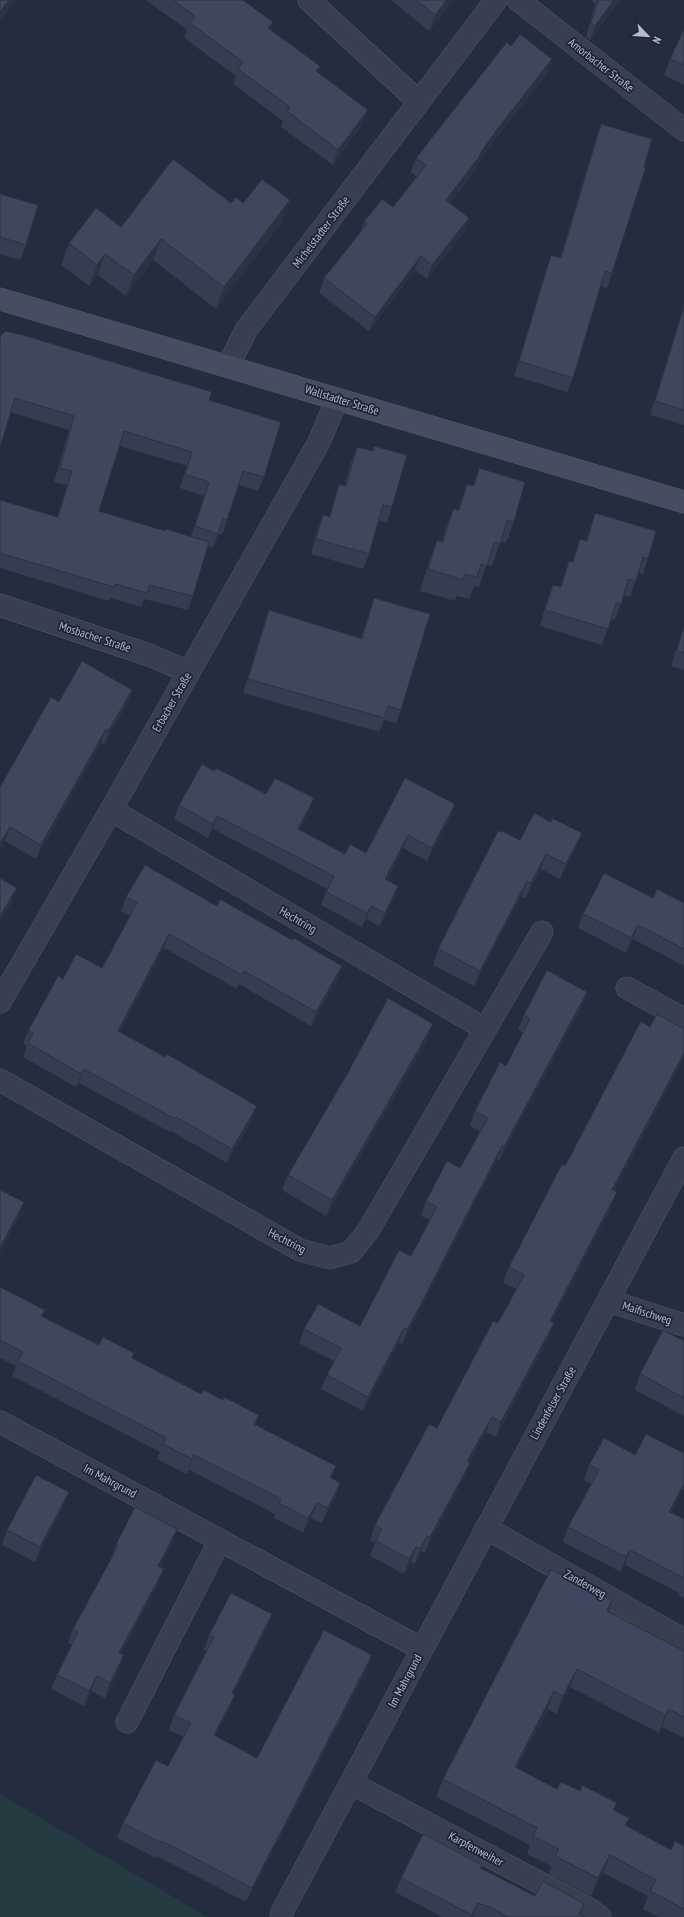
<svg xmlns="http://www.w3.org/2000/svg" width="684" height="1917" font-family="'PT Sans Narrow',sans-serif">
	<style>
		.green { fill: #263b41 }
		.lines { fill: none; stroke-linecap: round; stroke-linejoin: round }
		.minor-casing { stroke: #505768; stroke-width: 23 }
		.secondary-casing { stroke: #505768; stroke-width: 23 }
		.minor { stroke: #383f50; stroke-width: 22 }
		.secondary { stroke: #464d63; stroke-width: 22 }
		.wall { fill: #343d51; fill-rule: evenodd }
		.shaded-wall { fill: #2b3242 }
		.building { fill: #3d475e; stroke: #2b3242 }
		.labels { text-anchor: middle; stroke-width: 3.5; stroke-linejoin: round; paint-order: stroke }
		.street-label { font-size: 12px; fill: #b4bacb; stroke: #1d2435 }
	</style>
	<rect width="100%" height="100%" fill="#242c40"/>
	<path class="green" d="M0,1794L207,1917H0Z"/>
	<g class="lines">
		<g class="minor-casing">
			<g id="minor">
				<path d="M309,0L419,102"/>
				<path d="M518,0L684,130"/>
				<path d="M228,366L246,330L496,0"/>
				<path d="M0,605L149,655L189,672"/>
				<path d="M111,810L485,1029"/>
				<path d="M627,988L684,1019"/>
				<path d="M0,1002L111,810L319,442L337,399"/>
				<path d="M0,1080L300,1250L330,1258L351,1252L368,1231L542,932"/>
				<path d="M609,1301L684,1325"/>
				<path d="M0,1422L422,1649"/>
				<path d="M486,1528L684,1640"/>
				<path d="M127,1722L220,1540"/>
				<path d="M351,1783L591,1910L600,1917"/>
				<path d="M281,1917L282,1912L684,1158"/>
			</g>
		</g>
		<g class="secondary-casing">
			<path id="secondary" d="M0,299L684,502"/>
		</g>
		<use href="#minor" class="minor"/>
		<use href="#secondary" class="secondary"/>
	</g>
	<g class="wall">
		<path d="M146,0H243L273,22L270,29L320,66L318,73L362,125L333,165L281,127L283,121L233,84L236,76L184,38L187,30Z"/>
		<path d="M391,0H454L429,31Z"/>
		<path d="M590,0H620L590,40L586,37L595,4Z"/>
		<path d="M684,29V85L664,75L670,59Z"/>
		<path d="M547,74L491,145L478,163L475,171L450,203L469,218L464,232L427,279L415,270L369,331L319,293L324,278L360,233L364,222L393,207L417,177L411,172L416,158Z"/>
		<path d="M601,124L612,273L607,288L601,286L573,378L567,392L514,376L546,270L551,255L560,258L596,138Z"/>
		<path d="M0,194L26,245L20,260L0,254Z"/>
		<path d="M290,200L282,222L216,309L153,260L126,296L98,275L89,286L61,265L69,243L121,227L231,203Z"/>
		<path d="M684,304V425L650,415Z"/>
		<path d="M0,337L209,400L264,477L258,491L239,485L222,535L218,534L213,548L208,546L193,596L188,610L144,599L141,607L110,598L109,601L0,568V500L57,517L67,485L54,482L69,430L10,412ZM120,446L187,466L180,488L204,496L191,536L165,531L99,511Z"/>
		<path d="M374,446L392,507L387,523L378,520L369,554L363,569L311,554L317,531L323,515L329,517L334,499L339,484L345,485L351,462L357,447L372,451Z"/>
		<path d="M479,468L514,522L506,543L500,542L492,566L487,564L479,587L474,586L469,599L457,596L455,601L420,591L429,562L437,540L442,542L445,530L453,509L458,510L467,484L473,486Z"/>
		<path d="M595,513L648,559L643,574L638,573L630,597L624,595L615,620L611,619L602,645L540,626L547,600L553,585L560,587L569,561L572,562L580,539L586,540Z"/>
		<path d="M374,598L401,710L396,723L384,720L379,732L243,693L264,624L269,610L361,638Z"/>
		<path d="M684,626V670L671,666L679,641Z"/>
		<path d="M132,690L127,704L104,745L101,743L36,859L5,841L0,849V787L59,702Z"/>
		<path d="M214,771L266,794L309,811L299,830L345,854L366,853L455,804L450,817L427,861L403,848L387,880L398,886L393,899L380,926L366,919L362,927L321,905L327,889L213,829L208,838L174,819L179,805Z"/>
		<path d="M551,822L582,833L576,849L560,879L541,869L525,899L521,897L474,986L433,965L438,949L520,840Z"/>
		<path d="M126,897L217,906L292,940L342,966L337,980L311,1026L239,984L237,989L164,948L120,1032L257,1106L252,1120L227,1163L171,1131L170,1132L79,1083L76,1087L23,1057L27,1046L23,1044L28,1031L63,979L102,968L130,916L121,911Z"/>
		<path d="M684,903V966L633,939L626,953L578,928L583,914Z"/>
		<path d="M587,992L582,1006L499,1161L497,1160L402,1344L399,1342L363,1411L321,1389L327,1375L334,1361L299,1343L304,1329L360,1326L411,1256L430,1220L421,1216L426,1201L460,1168L480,1131L470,1126L475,1111L506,1066L523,1032L518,1030L524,1015Z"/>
		<path d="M427,1040L326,1216L282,1190L288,1175Z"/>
		<path d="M684,1058L614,1191L611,1207L552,1322L549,1338L536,1362L496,1437L486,1432L469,1462L464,1477L425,1552L421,1551L415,1564L411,1562L404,1574L370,1556L375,1543L370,1540L375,1525L437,1428L498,1323L516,1289L503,1282L509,1267L565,1166Z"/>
		<path d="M0,1287L45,1310L42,1316L99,1345L132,1359L201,1394L223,1400L259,1415L255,1425L336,1466L331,1478L340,1483L335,1498L322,1523L311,1518L303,1533L274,1518L275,1514L189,1470L187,1474L157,1459L160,1452L12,1376L16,1366L0,1358Z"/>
		<path d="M684,1341V1416L635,1390L640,1374Z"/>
		<path d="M684,1453V1488L671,1512L684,1519V1598L678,1595L679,1593L625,1565L621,1572L563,1542L568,1527L591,1484L584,1480L589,1465L635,1455Z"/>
		<path d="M63,1507L35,1562L2,1545L7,1530Z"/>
		<path d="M177,1529L172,1543L160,1567L158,1584L121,1654L124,1655L119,1670L105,1698L91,1691L84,1706L51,1689L57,1675L72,1645L68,1643L73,1629L111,1559L116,1544Z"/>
		<path d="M608,1612L684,1651V1738L662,1727L659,1733L570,1687L556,1714L548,1709L517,1768L557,1789L580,1791L617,1803L614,1810L629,1818L626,1826L671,1850L684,1846V1917H659L643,1909L648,1896L603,1873L591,1896L549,1874L551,1866L527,1854L530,1845L436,1797L443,1779Z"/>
		<path d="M272,1614L267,1628L233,1694L229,1710L215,1736L257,1758L372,1655L367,1670L246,1902L157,1856L156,1858L117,1838L123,1823L168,1766L184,1737L169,1730L174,1715L206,1651L204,1650L209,1635Z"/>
		<path d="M482,1865L481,1868L535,1896L585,1917H442L395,1892L401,1878Z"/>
	</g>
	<g class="shaded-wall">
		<path d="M9,0H16L0,21V12Z"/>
		<path d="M447,0H454L429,31L435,15Z"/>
		<path d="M614,0H620L590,40L595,26Z"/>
		<path d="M273,22L267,37L268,28Z"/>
		<path d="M552,59L547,74L491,145L478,163L475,171L441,214L446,200L496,131Z"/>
		<path d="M320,66L315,82L316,71Z"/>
		<path d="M368,110L362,125L333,165L338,150Z"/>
		<path d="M290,200L282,222L216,309L224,287Z"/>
		<path d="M469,218L464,232L427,279L432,265Z"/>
		<path d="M161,239L153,260L126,296L134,275Z"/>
		<path d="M105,254L98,275L89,286L97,265Z"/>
		<path d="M421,256L415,270L369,331L375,317Z"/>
		<path d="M132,690L127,704L104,745L109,730Z"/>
		<path d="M106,729L101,743L36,859L41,845Z"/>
		<path d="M314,798L309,811L293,843L298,829Z"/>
		<path d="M455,804L450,817L427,861L432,848Z"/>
		<path d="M217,816L213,829L208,838L213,824Z"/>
		<path d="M10,827L5,841L0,849V844Z"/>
		<path d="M582,833L576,849L560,879L566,864Z"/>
		<path d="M408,835L403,848L380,893L385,879Z"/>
		<path d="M546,854L541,869L525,899L531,883Z"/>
		<path d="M527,881L521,897L474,986L480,971Z"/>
		<path d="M398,886L393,899L380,926L385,913Z"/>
		<path d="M17,888L12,902L0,922V916Z"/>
		<path d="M371,906L366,919L362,927L367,913Z"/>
		<path d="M638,925L633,939L626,953L631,938Z"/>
		<path d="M169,934L164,948L113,1045L118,1031Z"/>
		<path d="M342,966L337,980L311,1026L316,1012Z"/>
		<path d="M587,992L582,1006L499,1161L504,1147Z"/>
		<path d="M433,1024L427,1040L326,1216L332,1200Z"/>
		<path d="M684,1053V1058L607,1205L612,1190Z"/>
		<path d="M84,1069L79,1083L76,1087L81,1074Z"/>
		<path d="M257,1106L252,1120L227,1163L232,1149Z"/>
		<path d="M502,1146L497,1160L402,1344L408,1329Z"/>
		<path d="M617,1192L611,1207L545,1336L550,1321Z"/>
		<path d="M24,1202L19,1217L0,1253V1248Z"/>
		<path d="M554,1323L549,1338L496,1437L501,1422Z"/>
		<path d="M404,1328L399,1342L363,1411L368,1397Z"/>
		<path d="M492,1417L486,1432L462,1476L467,1461Z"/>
		<path d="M194,1455L189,1470L187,1474L192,1459Z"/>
		<path d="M470,1463L464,1477L425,1552L430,1537Z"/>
		<path d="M336,1466L330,1481V1477Z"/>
		<path d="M340,1483L335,1498L322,1523L328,1508Z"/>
		<path d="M684,1484V1488L664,1526L669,1512Z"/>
		<path d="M69,1492L63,1507L35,1562L40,1547Z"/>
		<path d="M317,1503L311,1518L303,1533L308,1518Z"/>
		<path d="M177,1529L172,1543L153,1581L158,1566Z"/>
		<path d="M427,1536L421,1551L415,1564L420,1549Z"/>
		<path d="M416,1547L411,1562L404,1574L409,1559Z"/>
		<path d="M630,1550L625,1565L621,1572L626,1557Z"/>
		<path d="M164,1569L158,1584L114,1667L119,1653Z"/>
		<path d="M612,1600L606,1618L607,1611Z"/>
		<path d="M272,1614L267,1628L226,1708L232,1693Z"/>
		<path d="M124,1655L119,1670L105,1698L110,1683Z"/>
		<path d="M372,1655L367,1670L246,1902L252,1888Z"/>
		<path d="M577,1669L570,1687L556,1714L563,1696Z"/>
		<path d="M97,1676L91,1691L84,1706L89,1691Z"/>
		<path d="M554,1691L548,1709L509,1785L515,1767Z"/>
		<path d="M235,1695L229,1710L208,1750L214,1735Z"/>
		<path d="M669,1709L662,1727L659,1733L665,1715Z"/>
		<path d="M610,1855L603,1873L591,1896L598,1878Z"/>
		<path d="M478,1903L473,1917H471Z"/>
		<path d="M584,1904L580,1917L579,1914Z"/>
	</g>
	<g class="building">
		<path d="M0,0H9L0,12Z"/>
		<path d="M173,0H243L273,22L268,28L320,66L316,71L368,110L338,150L287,111L290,107L238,69L243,62L190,23L195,16Z"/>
		<path d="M416,0H447L435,15Z"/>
		<path d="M598,0H614L595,26L591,23Z"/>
		<path d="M684,29V65L670,59Z"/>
		<path d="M520,34L552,59L496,131L479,155L480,156L446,200L469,218L432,265L421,256L375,317L324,278L367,224L364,222L382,199L393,207L426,165L416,158L507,42L511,46Z"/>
		<path d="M601,124L652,139L644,167H646L612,273L605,271L573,378L519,361L551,255L561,258Z"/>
		<path d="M173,159L231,203L236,197L243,203L262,179L290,200L224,287L161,239L134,275L105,254L97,265L69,243L96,208L121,227Z"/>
		<path d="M0,194L38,205L26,245L0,237Z"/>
		<path d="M684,306V410L655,401Z"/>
		<path d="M5,331L23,335L212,392L209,400L281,422L264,477L243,471L227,520L223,519L218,534L195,526L209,482L185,474L192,452L124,431L99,511L165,531L166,529L209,542L193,596L149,585L147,593L115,584L114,587L0,553V500L58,517L72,471L60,468L74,416L15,398L0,448V337Z"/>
		<path d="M374,446L407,455L392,507L383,505L369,554L316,539L323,515L330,517L339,484L346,486L357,447L373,451Z"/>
		<path d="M479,468L525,482L514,522L507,520L500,544L494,542L487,566L481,564L477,577L465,574L463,580L428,569L437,540L443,542L453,509L459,510L467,484L474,486Z"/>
		<path d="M595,513L656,531L648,559L643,557L636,581L628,579L621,605L616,603L608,629L545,610L553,585L561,587L569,561L573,562L580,539L587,541Z"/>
		<path d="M374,598L430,614L401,710L388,706L384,718L248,679L269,610L362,639Z"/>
		<path d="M684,626V653L677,650Z"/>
		<path d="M82,661L132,690L109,730L106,729L41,845L10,827L0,844V787L51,697L59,702Z"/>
		<path d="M202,764L214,771L216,768L266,794L275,778L314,798L298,829L345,854L350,844L366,853L405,778L455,804L432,848L408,835L385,879L398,886L385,913L371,906L367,913L326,892L334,876L217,816L213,824L179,805Z"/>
		<path d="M534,813L551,822L552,818L582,833L566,864L546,854L531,883L527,881L480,971L438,949L498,831L501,832L502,831L520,840Z"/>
		<path d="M145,865L217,906L220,899L292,940L294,938L342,966L316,1012L244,971L242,975L169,934L118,1031L165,1057L167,1054L257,1106L232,1149L176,1117L175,1119L84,1069L81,1074L28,1043L33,1033L28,1031L58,976L63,979L76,954L102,968L137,903L126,897Z"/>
		<path d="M604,873L653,898L657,889L684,903V949L638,925L631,938L583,914Z"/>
		<path d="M0,878L17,888L0,916Z"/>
		<path d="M547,970L587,992L504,1147L502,1146L408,1329L404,1328L368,1397L327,1375L341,1348L304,1329L318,1304L360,1326L399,1250L411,1256L437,1207L426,1201L447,1161L460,1168L488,1118L475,1111L500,1062L506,1066L530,1019L524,1015Z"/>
		<path d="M388,998L433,1024L332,1200L288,1175L346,1076Z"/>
		<path d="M657,1014L684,1029V1053L612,1190L617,1192L550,1321L554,1323L501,1422L492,1417L467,1461L470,1463L430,1537L427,1536L420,1549L416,1547L409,1559L376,1541L382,1529L375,1525L429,1424L437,1428L493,1321L498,1323L524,1275L509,1267L562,1164L565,1166L641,1021L650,1027Z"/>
		<path d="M0,1190L24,1202L0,1248Z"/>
		<path d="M0,1287L45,1310L41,1316L99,1345L103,1337L134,1353L132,1358L201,1394L204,1390L223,1400L224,1397L259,1415L254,1424L336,1466L330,1477L340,1483L328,1508L317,1503L308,1518L279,1503L281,1499L194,1455L192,1459L163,1444L166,1438L18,1361L23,1352L0,1340Z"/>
		<path d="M663,1330L684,1341V1398L640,1374Z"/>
		<path d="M646,1434L684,1453V1484L669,1512L684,1519V1578L630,1550L626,1557L568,1527L599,1470L589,1465L604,1438L635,1455Z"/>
		<path d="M36,1475L69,1492L40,1547L7,1530Z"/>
		<path d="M135,1507L177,1529L158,1566L164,1569L119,1653L124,1655L110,1683L97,1676L89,1691L57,1675L78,1632L73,1629L118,1546L116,1544Z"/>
		<path d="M551,1569L612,1600L607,1611L684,1651V1717L669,1709L665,1715L577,1669L563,1696L554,1691L515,1767L557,1789L561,1782L580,1791L582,1785L617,1803L613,1810L629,1818L625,1825L671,1850L675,1841L684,1846V1909L650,1891L656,1880L610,1855L598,1878L555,1856L559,1849L533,1836L537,1828L443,1779Z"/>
		<path d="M231,1593L272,1614L232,1693L235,1695L214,1735L257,1758L324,1630L372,1655L252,1888L162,1841L161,1843L123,1823L156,1760L168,1766L191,1723L174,1715L214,1637L209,1635Z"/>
		<path d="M423,1834L482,1865L480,1868L535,1896L543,1881L584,1904L579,1914L585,1917H508L490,1907L478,1903L472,1915L401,1878Z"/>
	</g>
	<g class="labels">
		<g class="street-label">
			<text transform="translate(601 65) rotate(38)" y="4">Amorbacher Straße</text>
			<text transform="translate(321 232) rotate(-53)" y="4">Michelstadter Straße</text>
			<text transform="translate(342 400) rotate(17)" y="4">Wallstadter Straße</text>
			<text transform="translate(95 637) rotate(18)" y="4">Mosbacher Straße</text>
			<text transform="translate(172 702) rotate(-60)" y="4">Erbacher Straße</text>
			<text transform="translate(298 920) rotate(30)" y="4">Hechtring</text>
			<text transform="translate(287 1241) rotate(27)" y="4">Hechtring</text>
			<text transform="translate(647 1313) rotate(18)" y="4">Maifischweg</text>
			<text transform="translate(553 1403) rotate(-61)" y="4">Lindenfelser Straße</text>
			<text transform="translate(110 1481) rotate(28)" y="4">Im Mahrgrund</text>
			<text transform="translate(585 1584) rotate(29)" y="4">Zanderweg</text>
			<text transform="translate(405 1681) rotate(-62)" y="4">Im Mahrgrund</text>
			<text transform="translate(476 1849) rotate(28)" y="4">Karpfenweiher</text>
		</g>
	</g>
	<g transform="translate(648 36) rotate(115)" stroke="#1d2435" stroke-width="3" paint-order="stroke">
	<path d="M0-3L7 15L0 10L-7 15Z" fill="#b4bacb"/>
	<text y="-6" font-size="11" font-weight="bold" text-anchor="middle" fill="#b4bacb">N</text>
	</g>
</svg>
